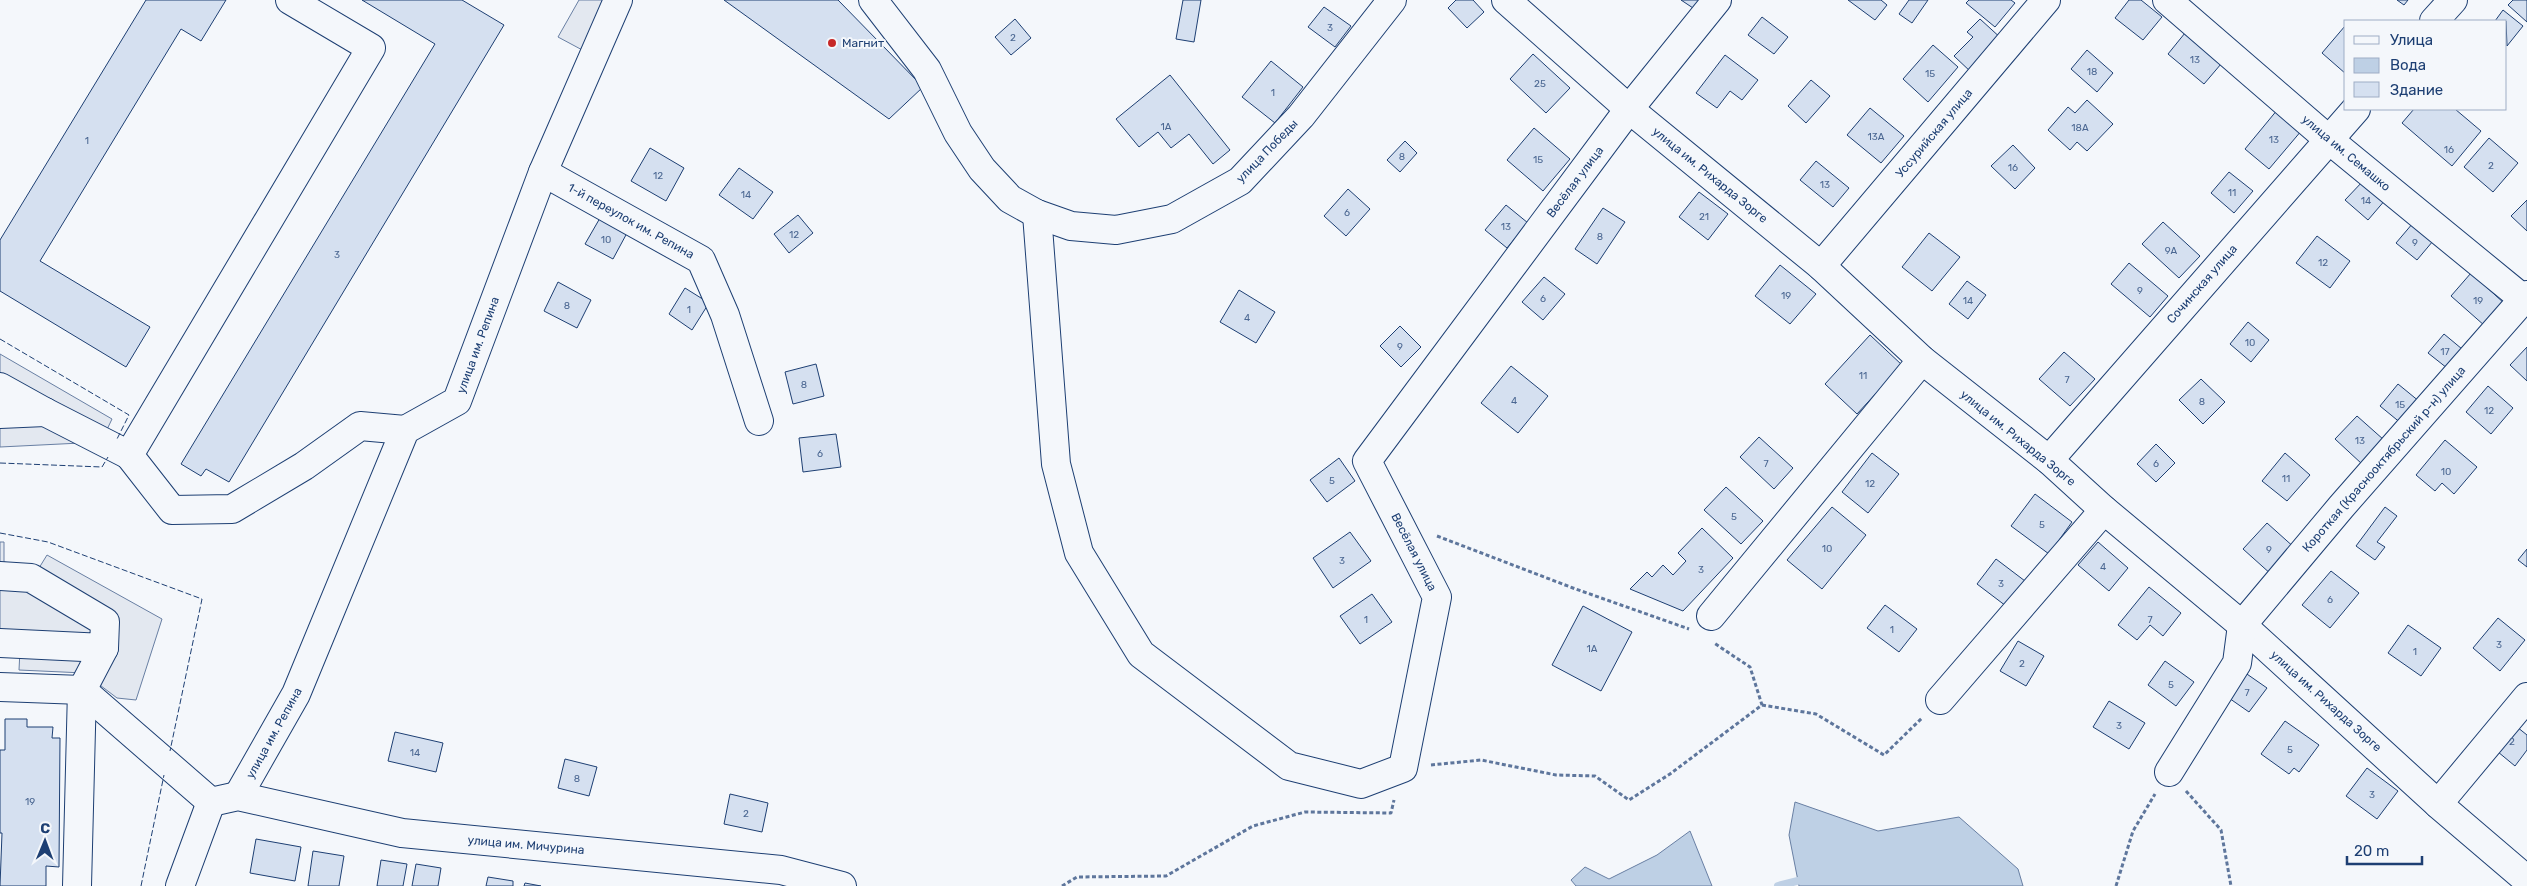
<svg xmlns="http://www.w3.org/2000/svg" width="2527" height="886" font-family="Rubik,sans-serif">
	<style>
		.parking { fill: #e3e8f0; stroke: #687fa3 }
		.water { fill: #bed0e5; stroke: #687fa3 }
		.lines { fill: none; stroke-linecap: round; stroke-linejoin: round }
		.stream { stroke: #bed0e5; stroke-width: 8 }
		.building { fill: #d5e0f0; stroke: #1d3f73 }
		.minor-casing { stroke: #1d3f73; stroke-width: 30 }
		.path { stroke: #5e769c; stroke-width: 3; stroke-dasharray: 4 2.5; stroke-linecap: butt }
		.minor { stroke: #f4f7fb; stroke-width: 28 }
		.fence { stroke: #1d3f73; stroke-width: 1; stroke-dasharray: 6 2.5; stroke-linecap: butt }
		.poi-dot { fill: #c62828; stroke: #f4f7fb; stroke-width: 2 }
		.labels { text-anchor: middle; stroke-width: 4; stroke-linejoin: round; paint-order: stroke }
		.number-label { font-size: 10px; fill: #4b6792 }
		.poi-label { font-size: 12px; fill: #1d3f73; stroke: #f4f7fb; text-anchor: start }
		.street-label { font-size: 12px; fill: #1d3f73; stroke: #f4f7fb }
	</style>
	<rect width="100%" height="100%" fill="#f4f7fb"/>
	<g class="parking">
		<path d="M579,0H632L601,60L558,37Z"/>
		<path d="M0,354L112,419L101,442L0,447Z"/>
		<path d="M0,542H4V562L39,568L47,555L162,619L136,700L117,698L84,673L19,670L20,650L0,633Z"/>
	</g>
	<g class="water">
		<path d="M1795,802L1878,831L1959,817L2018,869L2023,886H1799L1789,835Z"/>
		<path d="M1690,831L1712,886H1576L1571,880L1585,867L1609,879L1657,855Z"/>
	</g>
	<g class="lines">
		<path class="stream" d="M1778,886L1797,881"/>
	</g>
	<g class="building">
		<path d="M146,0H226L201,41L181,29L40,261L150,327L126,367L0,291V240Z"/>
		<path d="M362,0H462L504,25L229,482L206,469L201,476L181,464L435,44Z"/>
		<path d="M724,0H838L923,87L889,119Z"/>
		<path d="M1183,0H1201L1194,42L1176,39Z"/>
		<path d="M1456,0H1473L1484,12L1467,28L1448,8Z"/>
		<path d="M1681,0H1703L1696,10Z"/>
		<path d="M1848,0H1881L1887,5L1875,20Z"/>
		<path d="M1909,0H1928L1912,23L1899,14Z"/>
		<path d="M1969,0H2011L2015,3L1995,27L1966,3Z"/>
		<path d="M2129,0H2141L2162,17L2143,40L2115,18Z"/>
		<path d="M2397,0H2408L2404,5Z"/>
		<path d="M2513,0H2527V22L2508,5Z"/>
		<path d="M1324,7L1351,26L1335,47L1308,27Z"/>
		<path d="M2503,10L2523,26L2507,46L2506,21H2495Z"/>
		<path d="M1762,17L1788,37L1774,54L1748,35Z"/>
		<path d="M1015,19L1031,38L1011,55L995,37Z"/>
		<path d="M1980,19L2003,40L1972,73L1954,56L1973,37L1967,32Z"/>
		<path d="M2345,26L2346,27V74L2322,53Z"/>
		<path d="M2185,33L2221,64L2204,84L2168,54Z"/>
		<path d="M1933,45L1958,67L1928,102L1903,79Z"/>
		<path d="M2087,50L2113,73L2097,92L2071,69Z"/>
		<path d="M1533,54L1570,88L1546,113L1510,79Z"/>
		<path d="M1725,55L1758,80L1742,100L1730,91L1717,108L1696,93Z"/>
		<path d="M1271,61L1303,87L1275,123L1242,97Z"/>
		<path d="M1170,75L1230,150L1213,164L1189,134L1171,148L1158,132L1139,147L1116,119Z"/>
		<path d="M1811,80L1830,96L1806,123L1788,106Z"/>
		<path d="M2087,100L2113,124L2087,151L2077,142L2070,150L2048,130L2068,107L2075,113Z"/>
		<path d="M1870,108L1904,136L1881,163L1847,135Z"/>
		<path d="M2278,109L2302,130L2269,169L2245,149Z"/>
		<path d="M2414,109H2455L2481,131L2452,166L2402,123Z"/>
		<path d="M1534,128L1570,159L1543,191L1507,160Z"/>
		<path d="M2489,138L2518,163L2493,192L2464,167Z"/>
		<path d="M1405,141L1417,153L1400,172L1387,160Z"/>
		<path d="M2013,145L2035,168L2015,189L1991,166Z"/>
		<path d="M650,148L684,168L666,201L631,181Z"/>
		<path d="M1816,161L1849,188L1833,207L1800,180Z"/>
		<path d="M739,168L773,192L753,219L719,195Z"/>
		<path d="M2229,172L2253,191L2234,213L2211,193Z"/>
		<path d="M2364,180L2386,199L2368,220L2345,200Z"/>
		<path d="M1348,189L1370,209L1346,236L1324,216Z"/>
		<path d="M1699,192L1728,214L1708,240L1679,217Z"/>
		<path d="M2527,200V231L2511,216Z"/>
		<path d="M1506,205L1528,223L1507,248L1485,230Z"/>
		<path d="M1603,208L1625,222L1597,264L1575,249Z"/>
		<path d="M798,215L813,233L789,253L774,234Z"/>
		<path d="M600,218L627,233L613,259L585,244Z"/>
		<path d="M2163,222L2200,256L2179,278L2142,244Z"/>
		<path d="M2413,223L2433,241L2417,260L2396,243Z"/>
		<path d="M1929,233L1960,257L1932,291L1902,267Z"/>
		<path d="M2317,236L2350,261L2330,288L2296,263Z"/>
		<path d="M2129,263L2168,296L2150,317L2111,284Z"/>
		<path d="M1780,265L1816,294L1790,324L1755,296Z"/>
		<path d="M2471,273L2505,304L2485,326L2451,296Z"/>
		<path d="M1544,277L1565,294L1543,320L1522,302Z"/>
		<path d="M1967,281L1986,295L1968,319L1949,304Z"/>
		<path d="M558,282L591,300L577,328L544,311Z"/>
		<path d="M685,288L709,303L692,330L669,314Z"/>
		<path d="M1239,290L1275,312L1256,343L1220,322Z"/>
		<path d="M2248,322L2269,340L2251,362L2230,344Z"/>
		<path d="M1400,326L1421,347L1401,367L1380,346Z"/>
		<path d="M2444,334L2462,349L2447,368L2428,353Z"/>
		<path d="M1870,335L1902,365L1857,414L1825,384Z"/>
		<path d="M2527,347V381L2510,365Z"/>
		<path d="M2064,352L2095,379L2070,406L2039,379Z"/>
		<path d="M816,364L824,396L793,404L785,372Z"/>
		<path d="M1511,366L1548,396L1518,433L1481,403Z"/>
		<path d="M2201,379L2225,402L2203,424L2179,400Z"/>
		<path d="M2398,384L2420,402L2402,424L2380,406Z"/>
		<path d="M2488,386L2513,408L2491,434L2466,412Z"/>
		<path d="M2357,416L2384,440L2362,464L2335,439Z"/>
		<path d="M836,434L841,467L803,472L799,438Z"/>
		<path d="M1759,437L1793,468L1774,489L1740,457Z"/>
		<path d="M2445,440L2477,467L2454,494L2442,483L2435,491L2416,475Z"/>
		<path d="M2156,444L2175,463L2156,482L2137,464Z"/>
		<path d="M1872,453L1899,474L1868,513L1842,492Z"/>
		<path d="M2285,453L2310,475L2287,501L2262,481Z"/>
		<path d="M1339,458L1355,481L1327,502L1310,480Z"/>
		<path d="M1726,487L1763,521L1741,544L1704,510Z"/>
		<path d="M2035,494L2072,522L2049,554L2011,526Z"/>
		<path d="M1832,507L1866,535L1822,589L1787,560Z"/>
		<path d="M2385,507L2397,516L2377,542L2385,547L2375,560L2356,546Z"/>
		<path d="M2267,523L2296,549L2272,575L2243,549Z"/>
		<path d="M1702,528L1733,558L1683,611L1630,589L1647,572L1652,577L1663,565L1673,575L1686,561L1678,553Z"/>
		<path d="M1350,532L1371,561L1333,588L1313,558Z"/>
		<path d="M2098,542L2128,568L2109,591L2078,565Z"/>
		<path d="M2527,549V567L2518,560Z"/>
		<path d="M1996,559L2025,581L2006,606L1977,584Z"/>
		<path d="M2331,571L2359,593L2330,628L2302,605Z"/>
		<path d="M2149,587L2181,613L2163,636L2150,625L2137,640L2118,625Z"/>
		<path d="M1372,594L1392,622L1360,644L1340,616Z"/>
		<path d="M1885,605L1917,629L1899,652L1867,628Z"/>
		<path d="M1583,606L1632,632L1601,691L1552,665Z"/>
		<path d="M2498,618L2525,640L2500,671L2473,648Z"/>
		<path d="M2408,625L2441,648L2421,676L2388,653Z"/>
		<path d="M2018,641L2044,656L2026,686L2000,671Z"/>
		<path d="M2165,661L2194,682L2176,706L2148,685Z"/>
		<path d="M2244,672L2267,688L2249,712L2226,696Z"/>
		<path d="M2109,701L2145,723L2129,749L2093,727Z"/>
		<path d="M5,719H27V727H53L52,738H60L59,867L46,866V886H0L2,833H0V750H5Z"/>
		<path d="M2285,721L2319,745L2299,772L2294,768L2289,774L2261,754Z"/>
		<path d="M2512,723L2527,735V750L2515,766L2492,747Z"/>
		<path d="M395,732L443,743L436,772L388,761Z"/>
		<path d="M565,759L597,767L589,796L558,788Z"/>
		<path d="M2367,768L2398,791L2377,819L2346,796Z"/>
		<path d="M730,794L768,803L762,832L724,824Z"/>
		<path d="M256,839L301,847L295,881L250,873Z"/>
		<path d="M313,851L344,856L339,886H308Z"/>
		<path d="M381,860L407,864L403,886H377Z"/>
		<path d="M416,864L441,868L438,886H412Z"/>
		<path d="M488,877L513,881V886H486Z"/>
		<path d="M525,883L541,886H524Z"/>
	</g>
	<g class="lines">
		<g class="minor-casing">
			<g id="minor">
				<path d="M873,0L927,70L958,133L982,169L1010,199L1037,214L1071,226L1116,230L1172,219L1240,181L1301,116L1392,0"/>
				<path d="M1506,0L1629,109L1821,266L1922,360L2049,460L2104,510L2242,625L2438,804L2527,880"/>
				<path d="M2167,0L2328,139L2527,302"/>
				<path d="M2434,21L2453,0"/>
				<path d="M543,172L701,260L725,315L759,421"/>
				<path d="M1037,214L1056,464L1079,553L1141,654L1289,766L1361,784L1403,768L1437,597L1367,461L1629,109L1717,0"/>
				<path d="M1821,266L2046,0"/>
				<path d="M0,387L45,412L129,455L371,48L290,0"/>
				<path d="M0,414L45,412"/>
				<path d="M129,455L172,510L232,509L304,466L360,426L405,430"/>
				<path d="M2049,460L2356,109"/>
				<path d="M0,576L31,578L105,622L104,648L0,643"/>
				<path d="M1711,616L1922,360"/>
				<path d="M0,687L82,690L211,802"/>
				<path d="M1940,700L2104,510"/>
				<path d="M2169,772L2237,663L2242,625L2341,507L2527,295"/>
				<path d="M238,796L296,694L405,430L457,401L543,172L618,0"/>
				<path d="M211,802L238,796L402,833L781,870L842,886"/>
				<path d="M2438,804L2527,697"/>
				<path d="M77,886L82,690L104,648"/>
				<path d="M180,886L211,802"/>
			</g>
		</g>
		<g class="path">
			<path d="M1437,536L1573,588L1689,629"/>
			<path d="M1762,705L1816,714L1884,755L1922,718"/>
			<path d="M1431,765L1481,760L1556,775L1595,776L1629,800L1670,774L1762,705L1750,667L1714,643"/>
			<path d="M2186,791L2221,830L2231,886"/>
			<path d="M1062,886L1077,877L1166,876L1253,826L1305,812L1391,813L1394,800"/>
			<path d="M2116,886L2133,831L2155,794"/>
		</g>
		<use href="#minor" class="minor"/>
		<g class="fence">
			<path d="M0,339L129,415L117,439"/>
			<path d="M0,463L102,467L108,457"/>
			<path d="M0,533L48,542L202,599L170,751"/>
			<path d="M141,886L164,775"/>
		</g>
	</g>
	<circle class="poi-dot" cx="832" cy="43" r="5"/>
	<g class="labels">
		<g class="number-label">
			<text x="1330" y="31">3</text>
			<text x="1013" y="41">2</text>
			<text x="2195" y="63">13</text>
			<text x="2092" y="75">18</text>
			<text x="1930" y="77">15</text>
			<text x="1540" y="87">25</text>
			<text x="1273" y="96">1</text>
			<text x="1166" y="130">1А</text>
			<text x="2080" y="131">18А</text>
			<text x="1876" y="140">13А</text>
			<text x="2274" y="143">13</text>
			<text x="87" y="144">1</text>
			<text x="2449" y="153">16</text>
			<text x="1402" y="160">8</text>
			<text x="1538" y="163">15</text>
			<text x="2491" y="169">2</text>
			<text x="2013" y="171">16</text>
			<text x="658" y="179">12</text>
			<text x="1825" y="188">13</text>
			<text x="2232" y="196">11</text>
			<text x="746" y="198">14</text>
			<text x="2366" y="204">14</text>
			<text x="1347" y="216">6</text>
			<text x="1704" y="220">21</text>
			<text x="1506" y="230">13</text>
			<text x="794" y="238">12</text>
			<text x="1600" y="240">8</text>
			<text x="606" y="243">10</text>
			<text x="2415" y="246">9</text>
			<text x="2171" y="254">9А</text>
			<text x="337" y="258">3</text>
			<text x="2323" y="266">12</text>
			<text x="2140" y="294">9</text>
			<text x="1786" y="299">19</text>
			<text x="1543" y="302">6</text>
			<text x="1968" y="304">14</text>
			<text x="2478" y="304">19</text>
			<text x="567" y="309">8</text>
			<text x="689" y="313">1</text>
			<text x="1247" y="321">4</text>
			<text x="2250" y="346">10</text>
			<text x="1400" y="350">9</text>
			<text x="2445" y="355">17</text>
			<text x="1863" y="379">11</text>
			<text x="2067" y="383">7</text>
			<text x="804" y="388">8</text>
			<text x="1514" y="404">4</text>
			<text x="2202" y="405">8</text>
			<text x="2400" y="408">15</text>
			<text x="2489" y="414">12</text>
			<text x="2360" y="444">13</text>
			<text x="820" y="457">6</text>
			<text x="1766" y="467">7</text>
			<text x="2156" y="467">6</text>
			<text x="2446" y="475">10</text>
			<text x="2286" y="482">11</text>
			<text x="1332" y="484">5</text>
			<text x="1870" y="487">12</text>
			<text x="1734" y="520">5</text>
			<text x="2042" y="528">5</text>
			<text x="1827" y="552">10</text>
			<text x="2269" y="553">9</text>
			<text x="1342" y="564">3</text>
			<text x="2103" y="570">4</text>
			<text x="1701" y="573">3</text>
			<text x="2001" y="587">3</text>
			<text x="2330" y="603">6</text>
			<text x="1366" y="623">1</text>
			<text x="2150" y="623">7</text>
			<text x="1892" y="633">1</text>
			<text x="2499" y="648">3</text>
			<text x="1592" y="652">1А</text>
			<text x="2415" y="655">1</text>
			<text x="2022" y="667">2</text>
			<text x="2171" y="688">5</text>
			<text x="2247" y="696">7</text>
			<text x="2119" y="729">3</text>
			<text x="2512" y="745">2</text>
			<text x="2290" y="753">5</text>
			<text x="415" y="756">14</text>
			<text x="577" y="782">8</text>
			<text x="2372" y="798">3</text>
			<text x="30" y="805">19</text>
			<text x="746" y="817">2</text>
		</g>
		<g class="poi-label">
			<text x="842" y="47">Магнит</text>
		</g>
		<g class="street-label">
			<text transform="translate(1934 133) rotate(-50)" y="4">Уссурийская улица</text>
			<text transform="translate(1267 151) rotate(-46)" y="4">улица Победы</text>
			<text transform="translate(2346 153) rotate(40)" y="4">улица им. Семашко</text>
			<text transform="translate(1710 175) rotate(39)" y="4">улица им. Рихарда Зорге</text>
			<text transform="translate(1575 182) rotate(-53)" y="4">Весёлая улица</text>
			<text transform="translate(631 221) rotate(29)" y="4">1-й переулок им. Репина</text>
			<text transform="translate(2202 284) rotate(-49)" y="4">Сочинская улица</text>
			<text transform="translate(478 345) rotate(-70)" y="4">улица им. Репина</text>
			<text transform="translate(2018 438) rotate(39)" y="4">улица им. Рихарда Зорге</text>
			<text transform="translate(2384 459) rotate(-49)" y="4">Короткая (Краснооктябрьский р-н) улица</text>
			<text transform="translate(1414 552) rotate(63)" y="4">Весёлая улица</text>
			<text transform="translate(2326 701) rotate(42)" y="4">улица им. Рихарда Зорге</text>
			<text transform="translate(274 733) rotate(-61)" y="4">улица им. Репина</text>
			<text transform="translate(526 845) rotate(5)" y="4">улица им. Мичурина</text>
		</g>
	</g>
	<rect x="2344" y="20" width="162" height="90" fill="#f4f7fb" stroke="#9eadc5"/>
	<rect x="2354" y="36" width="25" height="8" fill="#f4f7fb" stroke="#9eadc5"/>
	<text x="2390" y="45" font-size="15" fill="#1d3f73">Улица</text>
	<rect x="2354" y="58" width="25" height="15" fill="#bed0e5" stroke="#9eadc5"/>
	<text x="2390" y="70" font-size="15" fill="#1d3f73">Вода</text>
	<rect x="2354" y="82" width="25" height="15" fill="#d5e0f0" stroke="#9eadc5"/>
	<text x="2390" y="95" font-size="15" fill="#1d3f73">Здание</text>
	<g transform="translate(45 841) rotate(1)" stroke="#f4f7fb" stroke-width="4" paint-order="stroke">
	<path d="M0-4L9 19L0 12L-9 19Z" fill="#1d3f73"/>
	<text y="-8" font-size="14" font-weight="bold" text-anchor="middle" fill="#1d3f73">С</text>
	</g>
	<path d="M2347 856v8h75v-8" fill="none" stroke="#1d3f73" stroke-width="2.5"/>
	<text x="2354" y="856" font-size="15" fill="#1d3f73" stroke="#f4f7fb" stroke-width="4" paint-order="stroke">20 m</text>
</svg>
